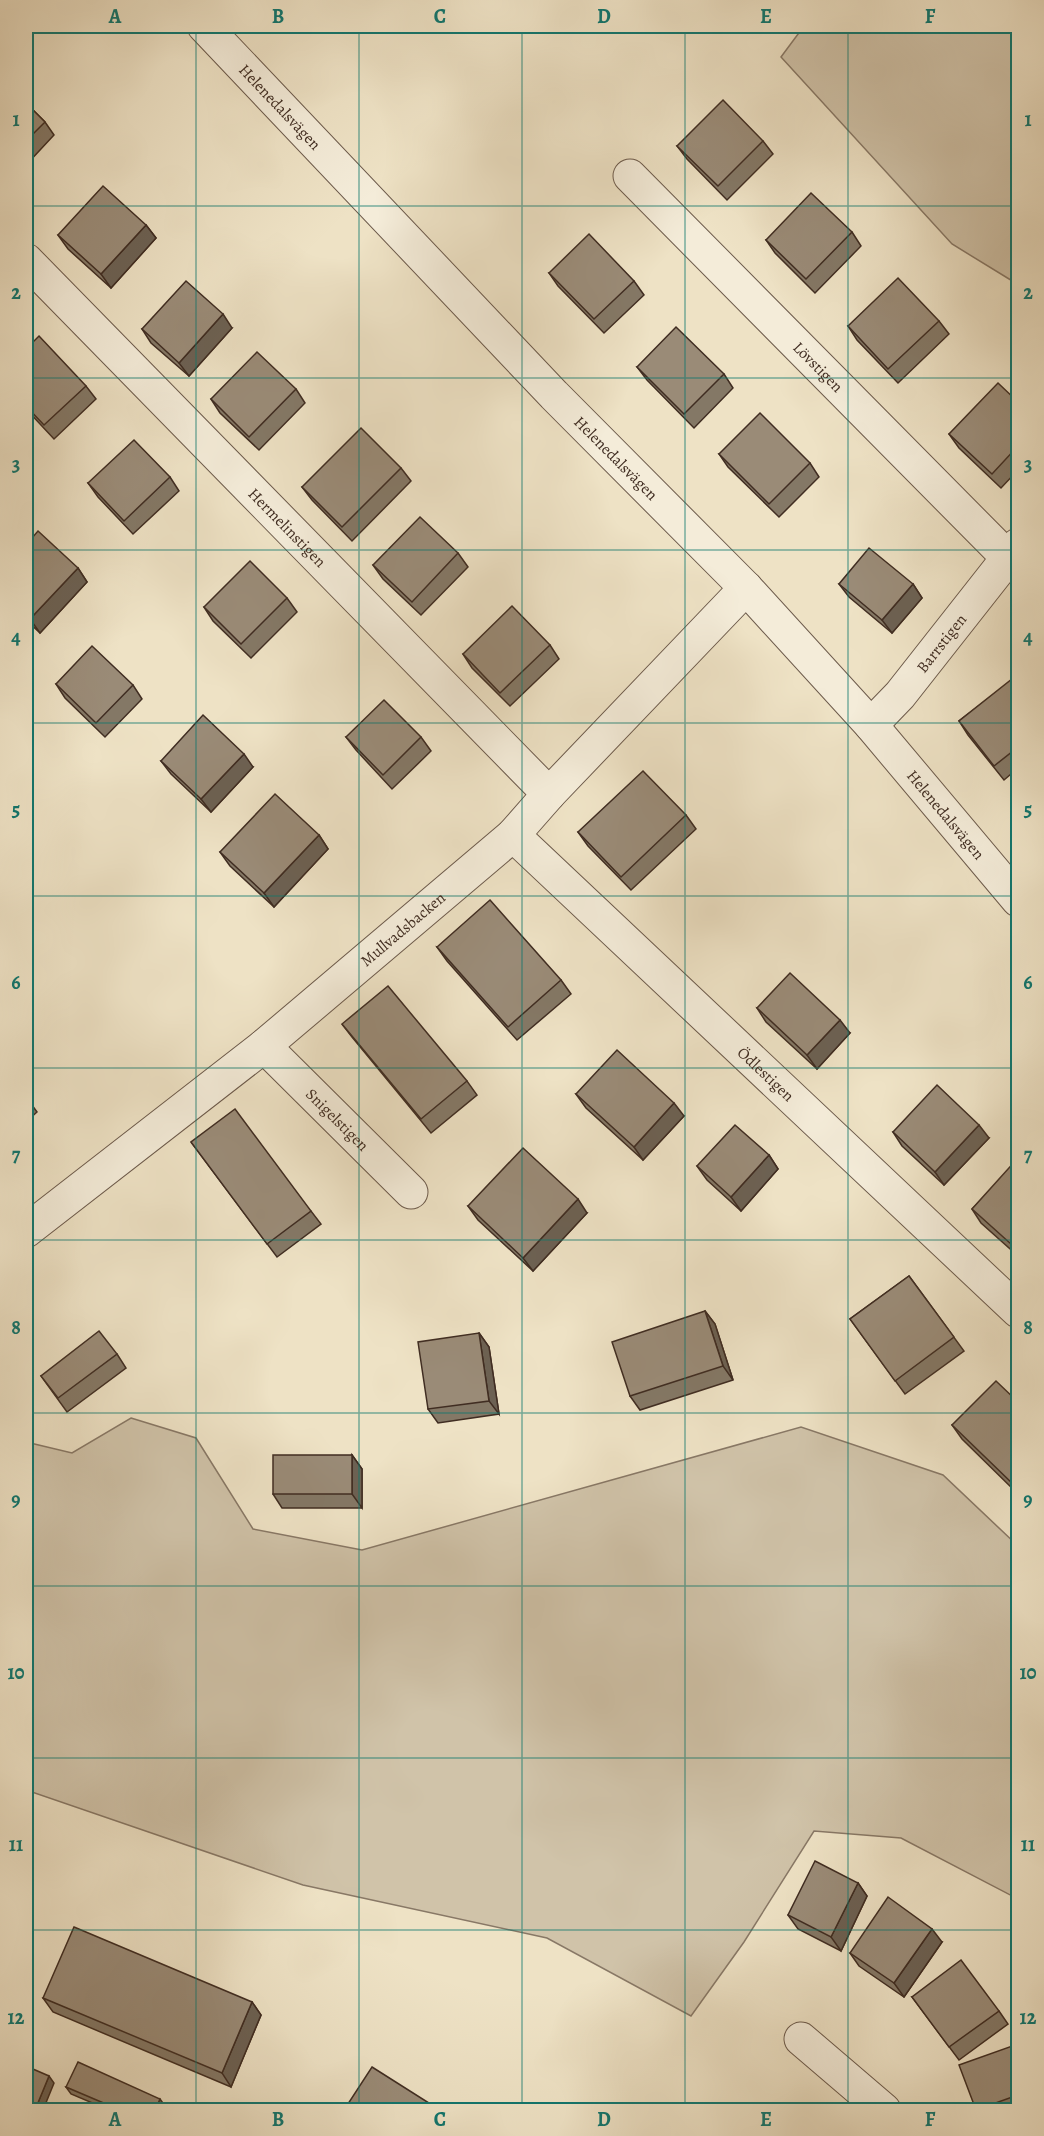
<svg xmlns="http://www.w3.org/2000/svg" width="1044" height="2136" font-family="Alegreya,serif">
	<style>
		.green { fill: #d0c3a9; stroke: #887866; stroke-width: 1.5 }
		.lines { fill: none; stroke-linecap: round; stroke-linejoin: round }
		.street-casing { stroke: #6c5a4b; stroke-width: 35 }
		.street { stroke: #f4ecd9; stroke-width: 33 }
		.wall { fill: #847866; stroke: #402d22; stroke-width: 1.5 }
		.shaded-wall { fill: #6c6153; stroke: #402d22; stroke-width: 1.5 }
		.building { fill: #9a8b77; stroke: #402d22; stroke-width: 1.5 }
		.grid { fill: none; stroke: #0f766e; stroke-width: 1.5; stroke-opacity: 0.55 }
		.labels { text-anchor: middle; stroke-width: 6; stroke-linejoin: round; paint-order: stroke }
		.street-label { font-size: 16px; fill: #402d22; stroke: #f4ecd9 }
		.neatline { fill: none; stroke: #0f766e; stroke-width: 2 }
		.grid-label { font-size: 20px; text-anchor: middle; font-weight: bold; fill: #0f766e }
	</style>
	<rect width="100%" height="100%" fill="#eee2c5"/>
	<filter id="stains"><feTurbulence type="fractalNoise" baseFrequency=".00333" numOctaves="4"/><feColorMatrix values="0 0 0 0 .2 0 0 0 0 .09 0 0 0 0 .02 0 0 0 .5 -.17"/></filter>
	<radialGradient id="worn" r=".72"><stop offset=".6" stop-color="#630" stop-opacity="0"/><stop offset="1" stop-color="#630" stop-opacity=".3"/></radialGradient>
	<g class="green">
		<path d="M804,26H1018V279L1014,282L952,244L781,57Z"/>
		<path d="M131,1418L196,1438L253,1529L362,1550L801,1427L943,1475L1018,1546V1899L901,1838L814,1831L744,1942L691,2016L547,1938L303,1885L26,1790V1442L72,1453Z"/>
	</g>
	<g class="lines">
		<g class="street-casing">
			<g id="street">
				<path id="s1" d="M204,26L554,395L746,588L871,725L1018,900"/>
				<path id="s2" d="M630,176L1018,568"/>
				<path id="s3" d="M26,260L549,794"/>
				<path id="s4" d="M871,725L900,695L1018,545"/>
				<path id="s5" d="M513,835L1018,1311"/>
				<path id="s6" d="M264,1046L411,1192"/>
				<path id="s7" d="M26,1231L264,1046L513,835L549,794L746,588"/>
				<path d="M801,2039L884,2110"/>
			</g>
		</g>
		<use href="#street" class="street"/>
	</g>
	<g class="wall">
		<path d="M26,103L45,122L54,135L26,165Z"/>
		<path d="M763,141L773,154L727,200L687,159L677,146Z"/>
		<path d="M146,225L156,238L111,288L68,249L58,235Z"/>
		<path d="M852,232L861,246L815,293L775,253L766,240Z"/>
		<path d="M549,273L634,281L644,295L604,333L558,286Z"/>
		<path d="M939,321L949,334L898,383L857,340L848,326Z"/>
		<path d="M232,328L189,376L151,343L142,329Z"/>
		<path d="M26,349L86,386L96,399L54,439L26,409Z"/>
		<path d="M637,367L724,374L733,388L694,428L647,380Z"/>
		<path d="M296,389L305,403L259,450L220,413L211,399Z"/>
		<path d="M1018,402V470L1001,488L959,448L949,434Z"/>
		<path d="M719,454L810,463L819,477L779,517L728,467Z"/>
		<path d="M401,468L411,481L352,541L312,500L302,487Z"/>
		<path d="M170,477L179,491L133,534L98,497L88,483Z"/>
		<path d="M26,545L78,568L87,582L40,633L26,620Z"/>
		<path d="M458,553L468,567L421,615L383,579L373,565Z"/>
		<path d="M839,584H913L922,598L892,633L849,597Z"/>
		<path d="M287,598L297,612L251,658L213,621L204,607Z"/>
		<path d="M550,645L559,659L510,706L472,668L463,654Z"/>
		<path d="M1018,676V768L1004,780L968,735L959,721Z"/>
		<path d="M56,684L133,685L142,699L105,737L65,698Z"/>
		<path d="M346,737H421L431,751L392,789L356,750Z"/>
		<path d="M161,761L253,767L211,812L171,774Z"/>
		<path d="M686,815L696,829L631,890L588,846L578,832Z"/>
		<path d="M319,835L328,849L274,907L230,866L220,852Z"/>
		<path d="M437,947L561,980L571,994L517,1040L447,961Z"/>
		<path d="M757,1008L850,1033L817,1069L766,1022Z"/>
		<path d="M342,1024L467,1081L477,1095L431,1133L352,1037Z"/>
		<path d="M576,1094L684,1116L643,1160L586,1108Z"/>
		<path d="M26,1097L37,1112L26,1122Z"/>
		<path d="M893,1132L989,1138L944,1185L902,1146Z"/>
		<path d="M191,1142L311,1211L321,1224L277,1257Z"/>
		<path d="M769,1155L778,1169L741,1211L707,1180L697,1166Z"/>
		<path d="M1018,1161V1256L981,1223L972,1209Z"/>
		<path d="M468,1206L587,1213L533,1271L478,1220Z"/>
		<path d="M909,1276L964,1351L905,1394L850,1319Z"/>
		<path d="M705,1311L715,1324L733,1380L640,1410L630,1396Z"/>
		<path d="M479,1333L489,1347L499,1414L438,1423L428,1409Z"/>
		<path d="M117,1354L126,1368L67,1412L41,1376Z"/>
		<path d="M1018,1402V1494L962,1439L952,1425Z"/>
		<path d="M352,1455L362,1469V1508H282L273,1494Z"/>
		<path d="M858,1883L867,1896L841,1951L798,1929L788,1915Z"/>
		<path d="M942,1942L904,1997L859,1966L850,1953Z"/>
		<path d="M912,1997L999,2011L1008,2024L959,2060Z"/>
		<path d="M43,1998L252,2002L261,2015L231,2087L53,2012Z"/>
		<path d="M1018,2044V2110H976Z"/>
		<path d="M66,2087L165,2106L163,2110H109L71,2094Z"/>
	</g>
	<g class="shaded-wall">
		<path d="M146,225L156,238L111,288L101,274Z"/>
		<path d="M223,314L232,328L189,376L179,363Z"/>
		<path d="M78,568L87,582L40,633L30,619Z"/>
		<path d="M913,584L922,598L892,633L882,620Z"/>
		<path d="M244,754L253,767L211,812L201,799Z"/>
		<path d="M319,835L328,849L274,907L264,893Z"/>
		<path d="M840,1020L850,1033L817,1069L807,1055Z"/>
		<path d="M674,1103L684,1116L643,1160L634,1147Z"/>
		<path d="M979,1125L989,1138L944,1185L935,1172Z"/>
		<path d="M769,1155L778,1169L741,1211L731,1197Z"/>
		<path d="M578,1199L587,1213L533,1271L523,1258Z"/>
		<path d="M1018,1236V1255L1011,1244Z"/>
		<path d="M705,1311L715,1324L733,1380L723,1366Z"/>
		<path d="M479,1333L489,1347L499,1414L489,1401Z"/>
		<path d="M352,1455L362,1469V1508L352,1494Z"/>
		<path d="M858,1883L867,1896L841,1951L831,1937Z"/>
		<path d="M932,1929L942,1942L904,1997L894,1983Z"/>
		<path d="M252,2002L261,2015L231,2087L222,2073Z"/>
		<path d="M49,2076L54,2083L43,2110H35Z"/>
		<path d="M160,2099L165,2106L163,2110H155Z"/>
	</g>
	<g class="building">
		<path d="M723,100L763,141L718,186L677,146Z"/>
		<path d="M26,103L45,122L26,141Z"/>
		<path d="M103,186L146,225L101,274L58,235Z"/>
		<path d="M811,193L852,232L806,279L766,240Z"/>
		<path d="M589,234L634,281L594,319L549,273Z"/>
		<path d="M898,278L939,321L888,369L848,326Z"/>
		<path d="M186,281L223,314L179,363L142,329Z"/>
		<path d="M676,327L724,374L684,414L637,367Z"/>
		<path d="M39,336L86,386L44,425L26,406V349Z"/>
		<path d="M257,352L296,389L249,437L211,399Z"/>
		<path d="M998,383L1018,402V446L992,474L949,434Z"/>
		<path d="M760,413L810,463L769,504L719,454Z"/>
		<path d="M361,428L401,468L342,527L302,487Z"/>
		<path d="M134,440L170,477L124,521L88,483Z"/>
		<path d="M420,517L458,553L412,602L373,565Z"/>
		<path d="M38,531L78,568L30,619L26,615V545Z"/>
		<path d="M869,548L913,584L882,620L839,584Z"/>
		<path d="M250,561L287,598L241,644L204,607Z"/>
		<path d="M512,606L550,645L500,693L463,654Z"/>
		<path d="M92,646L133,685L96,723L56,684Z"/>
		<path d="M1017,675L1018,676V747L994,766L959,721Z"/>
		<path d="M384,700L421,737L383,775L346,737Z"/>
		<path d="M203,715L244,754L201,799L161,761Z"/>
		<path d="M643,771L686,815L621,877L578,832Z"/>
		<path d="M275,794L319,835L264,893L220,852Z"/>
		<path d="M490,900L561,980L508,1027L437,947Z"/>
		<path d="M790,973L840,1020L807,1055L757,1008Z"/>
		<path d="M388,986L467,1081L421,1119L342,1024Z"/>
		<path d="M617,1050L674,1103L634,1147L576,1094Z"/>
		<path d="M937,1085L979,1125L935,1172L893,1132Z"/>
		<path d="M235,1109L311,1211L267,1244L191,1142Z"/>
		<path d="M735,1125L769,1155L731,1197L697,1166Z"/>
		<path d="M523,1148L578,1199L523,1258L468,1206Z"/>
		<path d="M1017,1159L1018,1161V1236L1011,1244L972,1209Z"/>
		<path d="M909,1276L954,1337L895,1381L850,1319Z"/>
		<path d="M705,1311L723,1366L630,1396L612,1342Z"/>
		<path d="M99,1331L117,1354L58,1398L41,1376Z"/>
		<path d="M479,1333L489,1401L428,1409L418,1342Z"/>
		<path d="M996,1381L1018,1402V1483L1015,1486L952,1425Z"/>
		<rect x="273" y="1455" width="79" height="39"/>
		<path d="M815,1861L858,1883L831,1937L788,1915Z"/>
		<path d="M888,1897L932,1929L894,1983L850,1953Z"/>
		<path d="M74,1927L252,2002L222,2073L43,1998Z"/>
		<path d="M961,1960L999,2011L949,2047L912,1997Z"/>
		<path d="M1018,2044V2095L976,2110L959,2065Z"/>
		<path d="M78,2062L160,2099L155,2110H120L66,2087Z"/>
		<path d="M26,2066L49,2076L35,2110H26Z"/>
		<path d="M372,2067L440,2110H344Z"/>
		<path d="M171,2108L179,2110H170Z"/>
	</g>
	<path class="grid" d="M196,26V2110M359,26V2110M522,26V2110M685,26V2110M848,26V2110M26,206H1018M26,378H1018M26,550H1018M26,723H1018M26,896H1018M26,1068H1018M26,1240H1018M26,1413H1018M26,1586H1018M26,1758H1018M26,1930H1018"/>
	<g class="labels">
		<g class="street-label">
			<text dy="6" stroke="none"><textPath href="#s1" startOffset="111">Helenedalsvägen</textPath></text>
			<text dy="6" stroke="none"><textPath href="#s2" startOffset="268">Lövstigen</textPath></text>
			<text dy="6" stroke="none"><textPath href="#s1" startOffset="597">Helenedalsvägen</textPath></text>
			<text dy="6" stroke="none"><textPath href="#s3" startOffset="374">Hermelinstigen</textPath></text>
			<text dy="6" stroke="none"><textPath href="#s4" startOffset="108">Barrstigen</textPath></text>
			<text dy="6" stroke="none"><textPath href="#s1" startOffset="1083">Helenedalsvägen</textPath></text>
			<text dy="6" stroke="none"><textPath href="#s7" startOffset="483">Mullvadsbacken</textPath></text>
			<text dy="6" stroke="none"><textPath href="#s5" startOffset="348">Ödlestigen</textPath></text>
			<text dy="6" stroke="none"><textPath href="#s6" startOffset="104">Snigelstigen</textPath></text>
		</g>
	</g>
	<rect width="1044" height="2136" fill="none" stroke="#eee2c5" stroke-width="66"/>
	<rect x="33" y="33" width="978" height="2070" class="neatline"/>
	<g class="grid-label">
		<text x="115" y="23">A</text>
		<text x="278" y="23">B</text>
		<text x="440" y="23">C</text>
		<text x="604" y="23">D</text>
		<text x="766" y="23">E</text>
		<text x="930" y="23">F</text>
		<text x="16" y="126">1</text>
		<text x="1028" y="126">1</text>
		<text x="16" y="299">2</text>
		<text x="1028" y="299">2</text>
		<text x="16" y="471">3</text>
		<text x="1028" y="471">3</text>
		<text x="16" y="644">4</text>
		<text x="1028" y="644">4</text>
		<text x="16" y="816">5</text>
		<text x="1028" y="816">5</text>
		<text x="16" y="989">6</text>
		<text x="1028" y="989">6</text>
		<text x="16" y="1161">7</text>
		<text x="1028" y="1161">7</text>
		<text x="16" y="1334">8</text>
		<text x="1028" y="1334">8</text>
		<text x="16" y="1506">9</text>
		<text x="1028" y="1506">9</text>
		<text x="16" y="1679">10</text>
		<text x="1028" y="1679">10</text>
		<text x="16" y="1851">11</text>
		<text x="1028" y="1851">11</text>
		<text x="16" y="2024">12</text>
		<text x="1028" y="2024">12</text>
		<text x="115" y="2126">A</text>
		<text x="278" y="2126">B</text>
		<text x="440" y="2126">C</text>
		<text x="604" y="2126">D</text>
		<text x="766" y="2126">E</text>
		<text x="930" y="2126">F</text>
	</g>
	<rect width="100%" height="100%" filter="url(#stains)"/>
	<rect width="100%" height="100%" fill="url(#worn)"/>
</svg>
